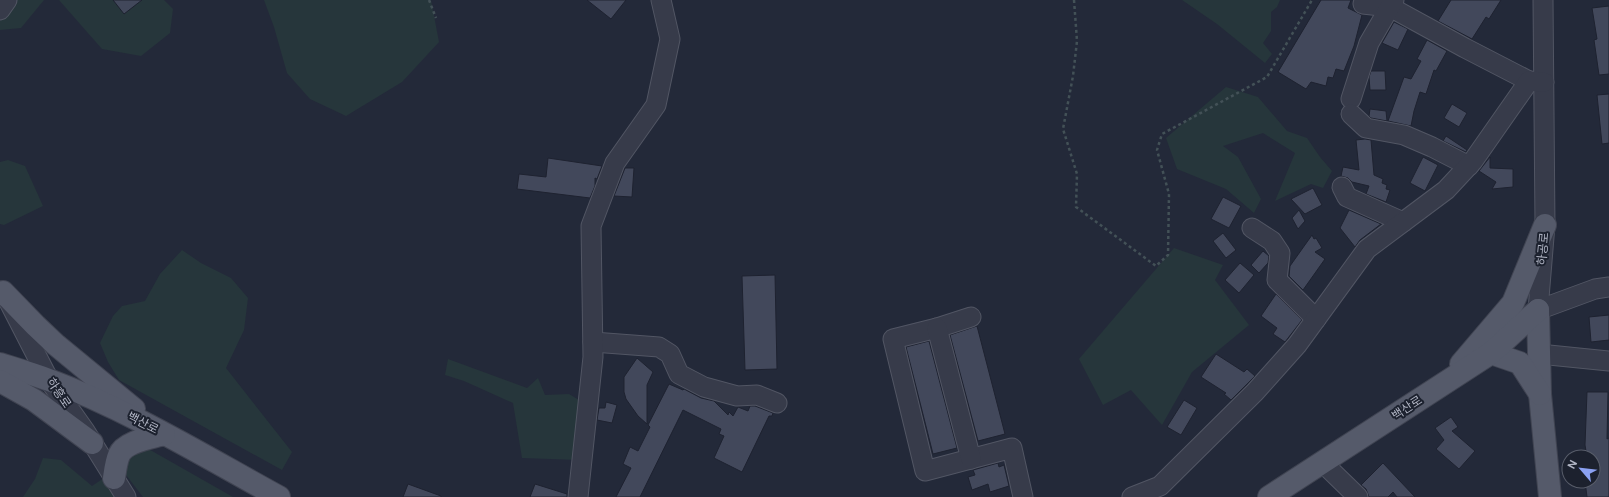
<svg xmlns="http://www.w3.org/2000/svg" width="1609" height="497" font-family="'DM Sans','Noto Sans KR',sans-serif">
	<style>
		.green { fill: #26363b }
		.building { fill: #42485b; stroke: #1e2230 }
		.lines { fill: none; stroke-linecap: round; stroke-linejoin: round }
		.minor-casing { stroke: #525664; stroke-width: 21 }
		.major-casing { stroke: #404452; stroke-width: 24 }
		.path { stroke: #435157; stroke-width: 2.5; stroke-dasharray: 3 3; stroke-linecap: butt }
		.minor { stroke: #373b4a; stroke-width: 19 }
		.major { stroke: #555a6a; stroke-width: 22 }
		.labels { text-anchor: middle; stroke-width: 4; stroke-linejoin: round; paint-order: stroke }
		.street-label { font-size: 12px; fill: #b2b6c5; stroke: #1c212e }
	</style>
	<rect width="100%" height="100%" fill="#232939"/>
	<g class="green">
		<path d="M17,0H44L21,28L0,30V21Z"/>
		<path d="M59,0H164L173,9L170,33L141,56L102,49Z"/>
		<path d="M264,0H431L439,42L402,82L346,116L310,99L287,73L274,27Z"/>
		<path d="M1182,0H1280L1277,7L1271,12V31L1263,43L1272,54L1265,63L1217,24Z"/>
		<path d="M1226,87L1258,97L1287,131L1307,138L1320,157L1332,171L1323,188L1311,184L1275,201L1295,153L1263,133L1223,146L1238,157L1261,199L1254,213L1226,189L1177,169L1166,138Z"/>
		<path d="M8,160L25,166L43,206L4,225L0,224V162Z"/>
		<path d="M1174,248L1223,265L1215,280L1249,325L1192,372L1162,425L1131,390L1103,405L1079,359Z"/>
		<path d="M182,250L201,263L231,278L248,298L244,330L226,368L292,452L282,470L119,380L108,362L100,343L113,316L122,306L145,301L160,274Z"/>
		<path d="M448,359L527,388L538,378L545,395L569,394L584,403L579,460L522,458L513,403L464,381L445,375Z"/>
		<path d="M145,447L233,497H143L123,471L126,458Z"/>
		<path d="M43,458L61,460L92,486L104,478L114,497H23L35,479Z"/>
	</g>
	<g class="building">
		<path d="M113,0H142L124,14Z"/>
		<path d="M587,0H626L611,19Z"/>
		<path d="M1321,0H1351L1348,8L1362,15L1354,46L1344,71L1336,69L1333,78L1328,77L1326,86L1311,82L1306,89L1278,72Z"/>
		<path d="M1451,0H1501L1489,19L1486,17L1472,39L1438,21Z"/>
		<path d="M1609,6V74L1599,75L1594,40L1597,39L1592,8Z"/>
		<path d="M1394,22L1408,29L1398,50L1382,43Z"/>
		<path d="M1427,40L1447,51L1436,71L1434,70L1426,94L1420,92L1414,111L1411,126L1388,121L1404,77L1411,79L1421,61L1417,59Z"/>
		<path d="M1371,71H1385L1386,90H1370L1369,77Z"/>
		<path d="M1609,94V143L1602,144L1597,95Z"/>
		<path d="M1452,104L1467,113L1459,127L1444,118Z"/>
		<path d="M1370,109L1386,111L1387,121L1371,118L1369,116Z"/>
		<path d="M1446,136L1467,150L1466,152L1443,141Z"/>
		<path d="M1365,139L1371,140L1374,175L1383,179L1382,183L1387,185L1386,189L1390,190L1386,202L1366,194L1369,186L1352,182L1348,178L1341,176L1343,167L1359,170L1356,140Z"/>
		<path d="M1423,157L1438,165L1425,191L1410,183Z"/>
		<path d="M1490,157V168L1513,169V187L1492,189L1496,182L1479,171Z"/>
		<path d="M548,158L602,166L597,179L595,178V186L590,198L517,189L519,174L546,177Z"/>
		<path d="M625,168H634L632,197L614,196Z"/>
		<path d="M1313,188L1322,205L1305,214L1291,199Z"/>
		<path d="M1223,197L1241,206L1229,228L1211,219Z"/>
		<path d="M1299,210L1305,221L1298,229L1292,218Z"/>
		<path d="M1349,210L1381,224L1360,240L1355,247L1340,228Z"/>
		<path d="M1223,233L1236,250L1226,258L1213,241Z"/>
		<path d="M1312,235L1314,239L1316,238L1322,248L1315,252L1325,259L1303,290L1289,276L1290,266Z"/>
		<path d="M1263,251L1269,256L1268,263L1259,273L1251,265Z"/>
		<path d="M1240,263L1254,275L1239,293L1225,280Z"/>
		<path d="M775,275L777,369L745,370L742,276Z"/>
		<path d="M1276,294L1302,320L1285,342L1273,334L1277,328L1261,316Z"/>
		<path d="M1609,315V340L1591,342L1589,317Z"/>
		<path d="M977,326L1005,434L978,441L950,335Z"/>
		<path d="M929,341L957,448L933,454L906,347Z"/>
		<path d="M1216,354L1244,372L1247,369L1255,376L1231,400L1224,394L1226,393L1201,377Z"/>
		<path d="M637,358L653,372L647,385V424L638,416L626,399L624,392V377Z"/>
		<path d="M669,384L683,390L684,389L701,398L714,401L728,415L729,412L733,416L738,407L748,411L750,406H755L773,413L772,416H769L742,472L714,458L724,436L719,434L721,429L683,410L640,497H616L631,468L623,464L630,447L638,451L650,427L648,425Z"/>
		<path d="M1587,392H1608L1607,439L1609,438V497H1587L1585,481H1593V457H1587L1585,445Z"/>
		<path d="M1184,400L1197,408L1181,435L1167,427Z"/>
		<path d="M606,402L617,405L612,423L597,420L599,408H605Z"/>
		<path d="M1451,417L1458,427L1452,431L1475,451L1459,469L1436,449L1444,440L1435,428Z"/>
		<path d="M998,463L999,467L1004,465L1009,486L990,492L988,484L972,490L968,477L975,475L973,470Z"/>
		<path d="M1383,463L1415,497H1397L1393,492L1388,497H1369L1366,489L1361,485Z"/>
		<path d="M408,484L441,496V497H403Z"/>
		<path d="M535,484L567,494V497H530Z"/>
	</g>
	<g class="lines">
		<g class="minor-casing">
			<g id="minor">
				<path d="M1543,0L1545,225L1538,310L1595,289L1609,287"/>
				<path d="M1363,4L1390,7L1465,48L1529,81"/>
				<path d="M0,10L7,0"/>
				<path d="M1351,99L1369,43L1394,0"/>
				<path d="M1351,114L1366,128L1404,135L1432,147L1469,166"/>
				<path d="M1342,187L1347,197L1403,222"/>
				<path d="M1252,228L1272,241L1280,253L1277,280L1316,319"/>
				<path d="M10,304L49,380L85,431L126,497"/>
				<path d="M971,317L937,328L893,339L925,471L1012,448L1023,497"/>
				<path d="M937,328L971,459"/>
				<path d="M593,342L659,347L670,354L679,374L704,387L737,396L757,395L777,403"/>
				<path d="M1539,354L1609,361"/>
				<path d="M1323,463L1358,497"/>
				<path d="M578,497L593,357L591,226L615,163L656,105L670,39L661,0"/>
				<path d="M1132,497L1160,486L1255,392L1297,345L1367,249L1446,190L1473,161L1529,81L1544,82"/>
			</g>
		</g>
		<g class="major-casing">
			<g id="major">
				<path d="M3,292L36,326L55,344L134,409"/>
				<path d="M1538,310L1540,394L1550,497"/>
				<path d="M1491,353L1520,363L1540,394"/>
				<path d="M0,364C16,369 33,374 49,380C129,410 204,456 279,497"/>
				<path d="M1461,364L1513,303L1545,225"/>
				<path d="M0,381L34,400L92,443"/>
				<path d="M114,478C115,471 116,462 119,455C125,441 151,438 164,434"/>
				<path d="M1269,497L1491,353L1538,310"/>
			</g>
		</g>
		<g class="path">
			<path d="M429,0L436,18"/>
			<path d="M1074,0L1077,41L1073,76L1063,129L1077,174L1076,207L1156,266L1168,255L1169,194L1157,150L1162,134L1267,77L1312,0"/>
		</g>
		<use href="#minor" class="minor"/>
		<use href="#major" class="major"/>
	</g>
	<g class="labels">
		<g class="street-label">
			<text transform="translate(1543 249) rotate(-85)" y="4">하공로</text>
			<text transform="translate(59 393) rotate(56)" y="4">하흥로</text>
			<text transform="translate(1407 408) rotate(-33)" y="4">백산로</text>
			<text transform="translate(143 423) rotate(27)" y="4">백산로</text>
		</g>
	</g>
	<g transform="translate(1581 469) rotate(298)"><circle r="19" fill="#1c212e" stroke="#585d6a"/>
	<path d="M0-3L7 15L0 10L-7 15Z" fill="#8ba1f2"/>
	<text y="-6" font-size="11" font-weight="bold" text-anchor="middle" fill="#b2b6c5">N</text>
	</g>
</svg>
